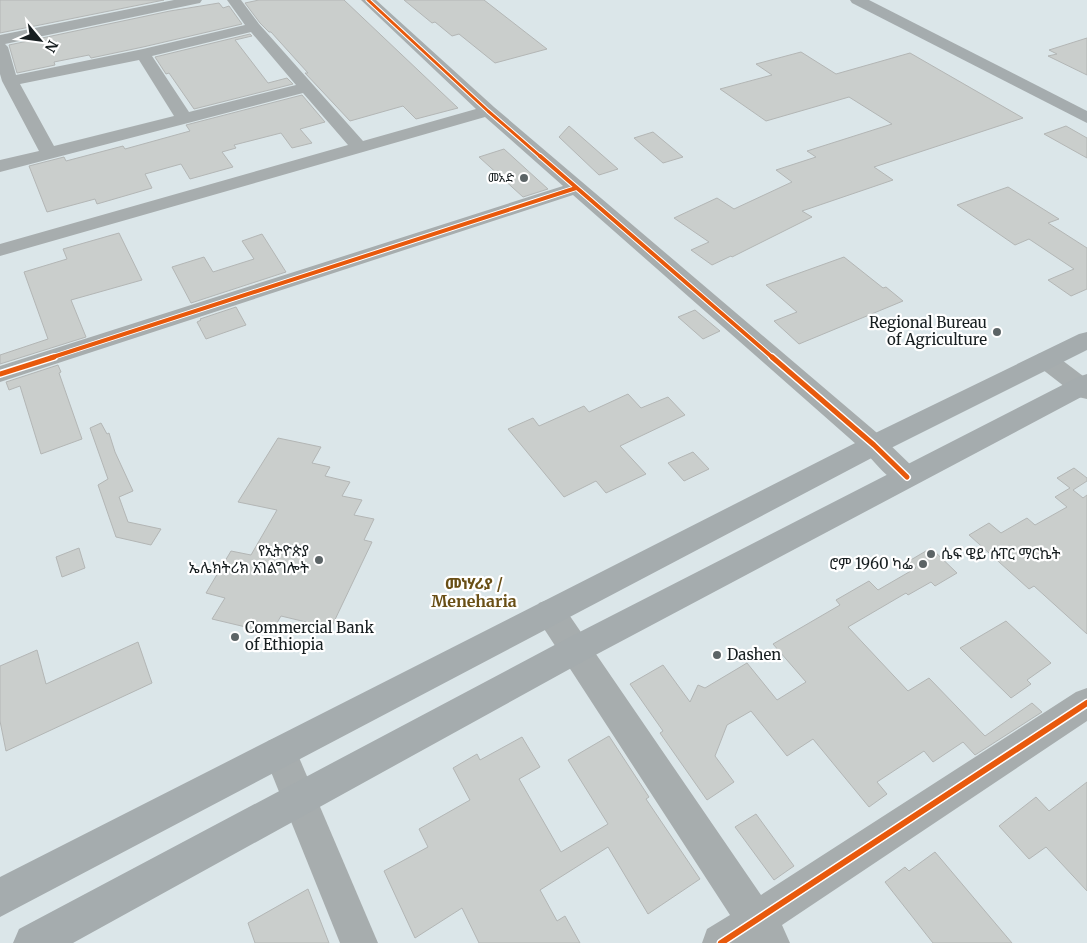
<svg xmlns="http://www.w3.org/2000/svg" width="1087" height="943" font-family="Merriweather,'Noto Sans Ethiopic',serif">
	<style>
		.building { fill: #cacecc; stroke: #b3b6b5 }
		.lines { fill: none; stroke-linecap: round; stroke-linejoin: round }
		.street { fill: #a7adae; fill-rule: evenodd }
		.secondary { fill: #a5acae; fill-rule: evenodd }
		.cycleway-far3-casing { stroke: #fff; stroke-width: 5 }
		.cycleway-far2-casing { stroke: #fff; stroke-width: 6 }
		.cycleway-far1-casing { stroke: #fff; stroke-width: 8 }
		.cycleway-casing { stroke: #fff; stroke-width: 9 }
		.cycleway-far3 { stroke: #e8590c; stroke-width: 3 }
		.cycleway-far2 { stroke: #e8590c; stroke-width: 4 }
		.cycleway-far1 { stroke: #e8590c; stroke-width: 5 }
		.cycleway { stroke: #e8590c; stroke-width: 6 }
		.poi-dot { fill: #5c6466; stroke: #fff; stroke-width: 2 }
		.labels { text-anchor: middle; stroke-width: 4.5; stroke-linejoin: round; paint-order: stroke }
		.far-poi-label { font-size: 12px; fill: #171e20; stroke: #fff; text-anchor: end }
		.poi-label { font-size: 15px; fill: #171e20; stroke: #fff; text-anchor: end }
		.neighbourhood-label { font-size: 16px; font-weight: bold; fill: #694f16; stroke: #fff }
	</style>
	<rect width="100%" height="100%" fill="#dbe6e9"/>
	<g class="building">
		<path d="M0,0H164L0,33Z"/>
		<path d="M259,0H344L458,108L416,119L403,106L350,121L305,73H308L271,32H269L260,23L245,3Z"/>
		<path d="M404,0H484L547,49L495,63L459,34L452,36L435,22L432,23Z"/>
		<path d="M219,3L223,8L229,6L242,24L143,47L91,58L89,55L54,62L55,65L17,73L9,45L170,11Z"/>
		<path d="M250,34L252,36L235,40L268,83L287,78L293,84L194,109L169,73L166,74L155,57Z"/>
		<path d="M1087,38V75L1048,56L1057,54L1049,50Z"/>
		<path d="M801,52L836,74L910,53L1023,118L874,167L893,180L802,211L812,217L732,257L731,256L712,265L691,250L709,242L674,218L717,198L734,209L792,182L776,170L816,157L807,151L892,124L849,97L766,121L720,89L772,75L756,64Z"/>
		<path d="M302,95L325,122L300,129L312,143L292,148L281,133L234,145L236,148L222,152L233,167L190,179L181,164L145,174L152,188L97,204L95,199L47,212L29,166L64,157L66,161L123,146L125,149L190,131L186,125Z"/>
		<path d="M569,126L618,169L599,175L559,137Z"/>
		<path d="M1066,126L1087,138V158L1044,134Z"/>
		<path d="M653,132L683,157L663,163L634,138Z"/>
		<path d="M504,149L548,189L523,197L479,157Z"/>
		<path d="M1008,187L1059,219L1048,223L1087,248V289L1071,296L1048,280L1074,269L1029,239L1015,245L957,205Z"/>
		<path d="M119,233L142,280L71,300L86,337L0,364V355L48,339L24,272L67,259L63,249Z"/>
		<path d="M262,234L286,272L191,303L172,267L204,257L213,272L254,259L242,241Z"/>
		<path d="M844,257L883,288L886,287L903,301L799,344L774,321L797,312L766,285Z"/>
		<path d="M236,307L246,325L206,339L197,322L201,320L200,319Z"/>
		<path d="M695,310L720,331L703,339L678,317Z"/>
		<path d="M58,365L61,372L59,373L82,439L41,454L20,386L9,390L6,382Z"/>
		<path d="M628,394L641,408L668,397L685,415L620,446L646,474L606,493L596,481L564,497L508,429L533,418L539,426L584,406L589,412Z"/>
		<path d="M101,423L107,434L109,433L115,452L133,491L119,497L128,522L161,529L151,545L116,537L98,485L108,479L90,428Z"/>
		<path d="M278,438L321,447L312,463L330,467L325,476L350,482L342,496L362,500L354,515L374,519L364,540L372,542L331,628L281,616L271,633L212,619L225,598L206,593L231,551L251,555L277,510L238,502Z"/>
		<path d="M693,452L709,469L684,481L668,463Z"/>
		<path d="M1074,468L1087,478V481L1073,490L1083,498L1087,495V634L1034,586L1029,589L969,535L989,523L1001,533L1027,518L1035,525L1067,507L1055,497L1070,488L1057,478Z"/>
		<path d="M79,548L85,568L62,577L56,557Z"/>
		<path d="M931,548L957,573L935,586L931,582L908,595L906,593L848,627L908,691L929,678L985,736L1032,703L1042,712L975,755L963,742L933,762L924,751L877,782L887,794L869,807L813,739L787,756L751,711L727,725L715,756L734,782L707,800L660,733L663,731L630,684L663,665L690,702L698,685L705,688L747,663L777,700L806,682L773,644L840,605L836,600L869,581L878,590L916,568L909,561Z"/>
		<path d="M1006,621L1051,663L1027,680L1031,684L1011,698L960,648Z"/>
		<path d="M138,642L152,683L6,751L0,721V666L37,650L46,684Z"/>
		<path d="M609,736L649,797L646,799L700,879L648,914L608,847L540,890L557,921L565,916L580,943H479L462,908L415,938L384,871L428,847L419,829L470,800L453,768L477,754L480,760L522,737L540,767L519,779L561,852L608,824L568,760Z"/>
		<path d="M1087,782V891L1046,847L1029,859L999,826L1036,797L1049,811Z"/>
		<path d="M756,814L794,866L774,880L735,827Z"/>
		<path d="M935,852L1012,943H933L885,882L905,867L909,871Z"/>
		<path d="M308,889L329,943H255L248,923Z"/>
	</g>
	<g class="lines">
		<g class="street">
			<path d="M174,0H202L200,3L195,4L5,44L8,47L16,75L143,49L245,25L227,0H241L259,24L363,141L476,109L361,0H376L494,107L883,438L916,470L920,477L916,484C895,491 879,466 865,452L573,195L0,382V366L563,186L485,117L0,256V244L348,145L303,93L0,172V160L39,151L2,81L0,74V35ZM251,32L296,85L189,112L152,56ZM139,60L174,116L54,146L20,84Z"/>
			<path d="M1046,352L1054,354L1087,379V399L1078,397L1038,366L1034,360L1038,354Z"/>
			<path d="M550,599L561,603L761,895L1076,692L1087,688V721L782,925L790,943H702L707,929L730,915L539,621L535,612L539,603Z"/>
			<path d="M280,736L292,741L378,943H340L263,752L268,741Z"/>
		</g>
		<g class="secondary">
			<path d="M850,0H869L1087,111V123L852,3Z"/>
			<path d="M1087,332V350L883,452L0,917V877L865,438L1079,334Z"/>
			<path d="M1087,374V394L586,660L73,943H13L19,929L564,640L1078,377Z"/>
		</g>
		<g class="cycleway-far3-casing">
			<path id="cycleway-far3" d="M368,0L488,111L541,157"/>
		</g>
		<g class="cycleway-far2-casing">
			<g id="cycleway-far2">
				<path d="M540,156L773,358"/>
				<path d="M50,358L576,188"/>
			</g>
		</g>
		<g class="cycleway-far1-casing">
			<g id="cycleway-far1">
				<path d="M772,357L874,445L907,477"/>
				<path d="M0,374L54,357"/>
			</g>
		</g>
		<g class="cycleway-casing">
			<path id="cycleway" d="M721,943L1087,703"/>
		</g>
		<use href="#cycleway-far3" class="cycleway-far3"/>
		<use href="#cycleway-far2" class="cycleway-far2"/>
		<use href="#cycleway-far1" class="cycleway-far1"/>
		<use href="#cycleway" class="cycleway"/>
	</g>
	<g class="poi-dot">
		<circle cx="524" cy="178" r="5"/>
		<circle cx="997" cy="332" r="5"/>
		<circle cx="931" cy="554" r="5"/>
		<circle cx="319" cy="560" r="5"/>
		<circle cx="923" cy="564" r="5"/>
		<circle cx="235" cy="637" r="5"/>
		<circle cx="717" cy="655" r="5"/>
	</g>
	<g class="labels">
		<g class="far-poi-label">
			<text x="514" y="182">መአድ</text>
		</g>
		<g class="poi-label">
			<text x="987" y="328">Regional Bureau<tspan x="987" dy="17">of Agriculture</tspan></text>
			<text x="309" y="556">የኢትዮጵያ<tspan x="309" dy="17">ኤሌክትሪክ አገልግሎት</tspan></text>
			<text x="941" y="559" text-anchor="start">ሴፍ ዌይ ሱፐር ማርኬት</text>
			<text x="913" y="569">ሮም 1960 ካፌ</text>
			<text x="245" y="633" text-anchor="start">Commercial Bank<tspan x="245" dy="17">of Ethiopia</tspan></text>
			<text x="727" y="660" text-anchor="start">Dashen</text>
		</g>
		<g class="neighbourhood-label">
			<text x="474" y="589">መነሃሪያ /<tspan x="474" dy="18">Meneharia</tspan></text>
		</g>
	</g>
	<g transform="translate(40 40) rotate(119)" stroke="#ffffff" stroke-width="4" paint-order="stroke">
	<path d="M0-4L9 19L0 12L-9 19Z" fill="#171e20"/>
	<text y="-8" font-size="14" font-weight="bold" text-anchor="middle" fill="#171e20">N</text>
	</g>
</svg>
